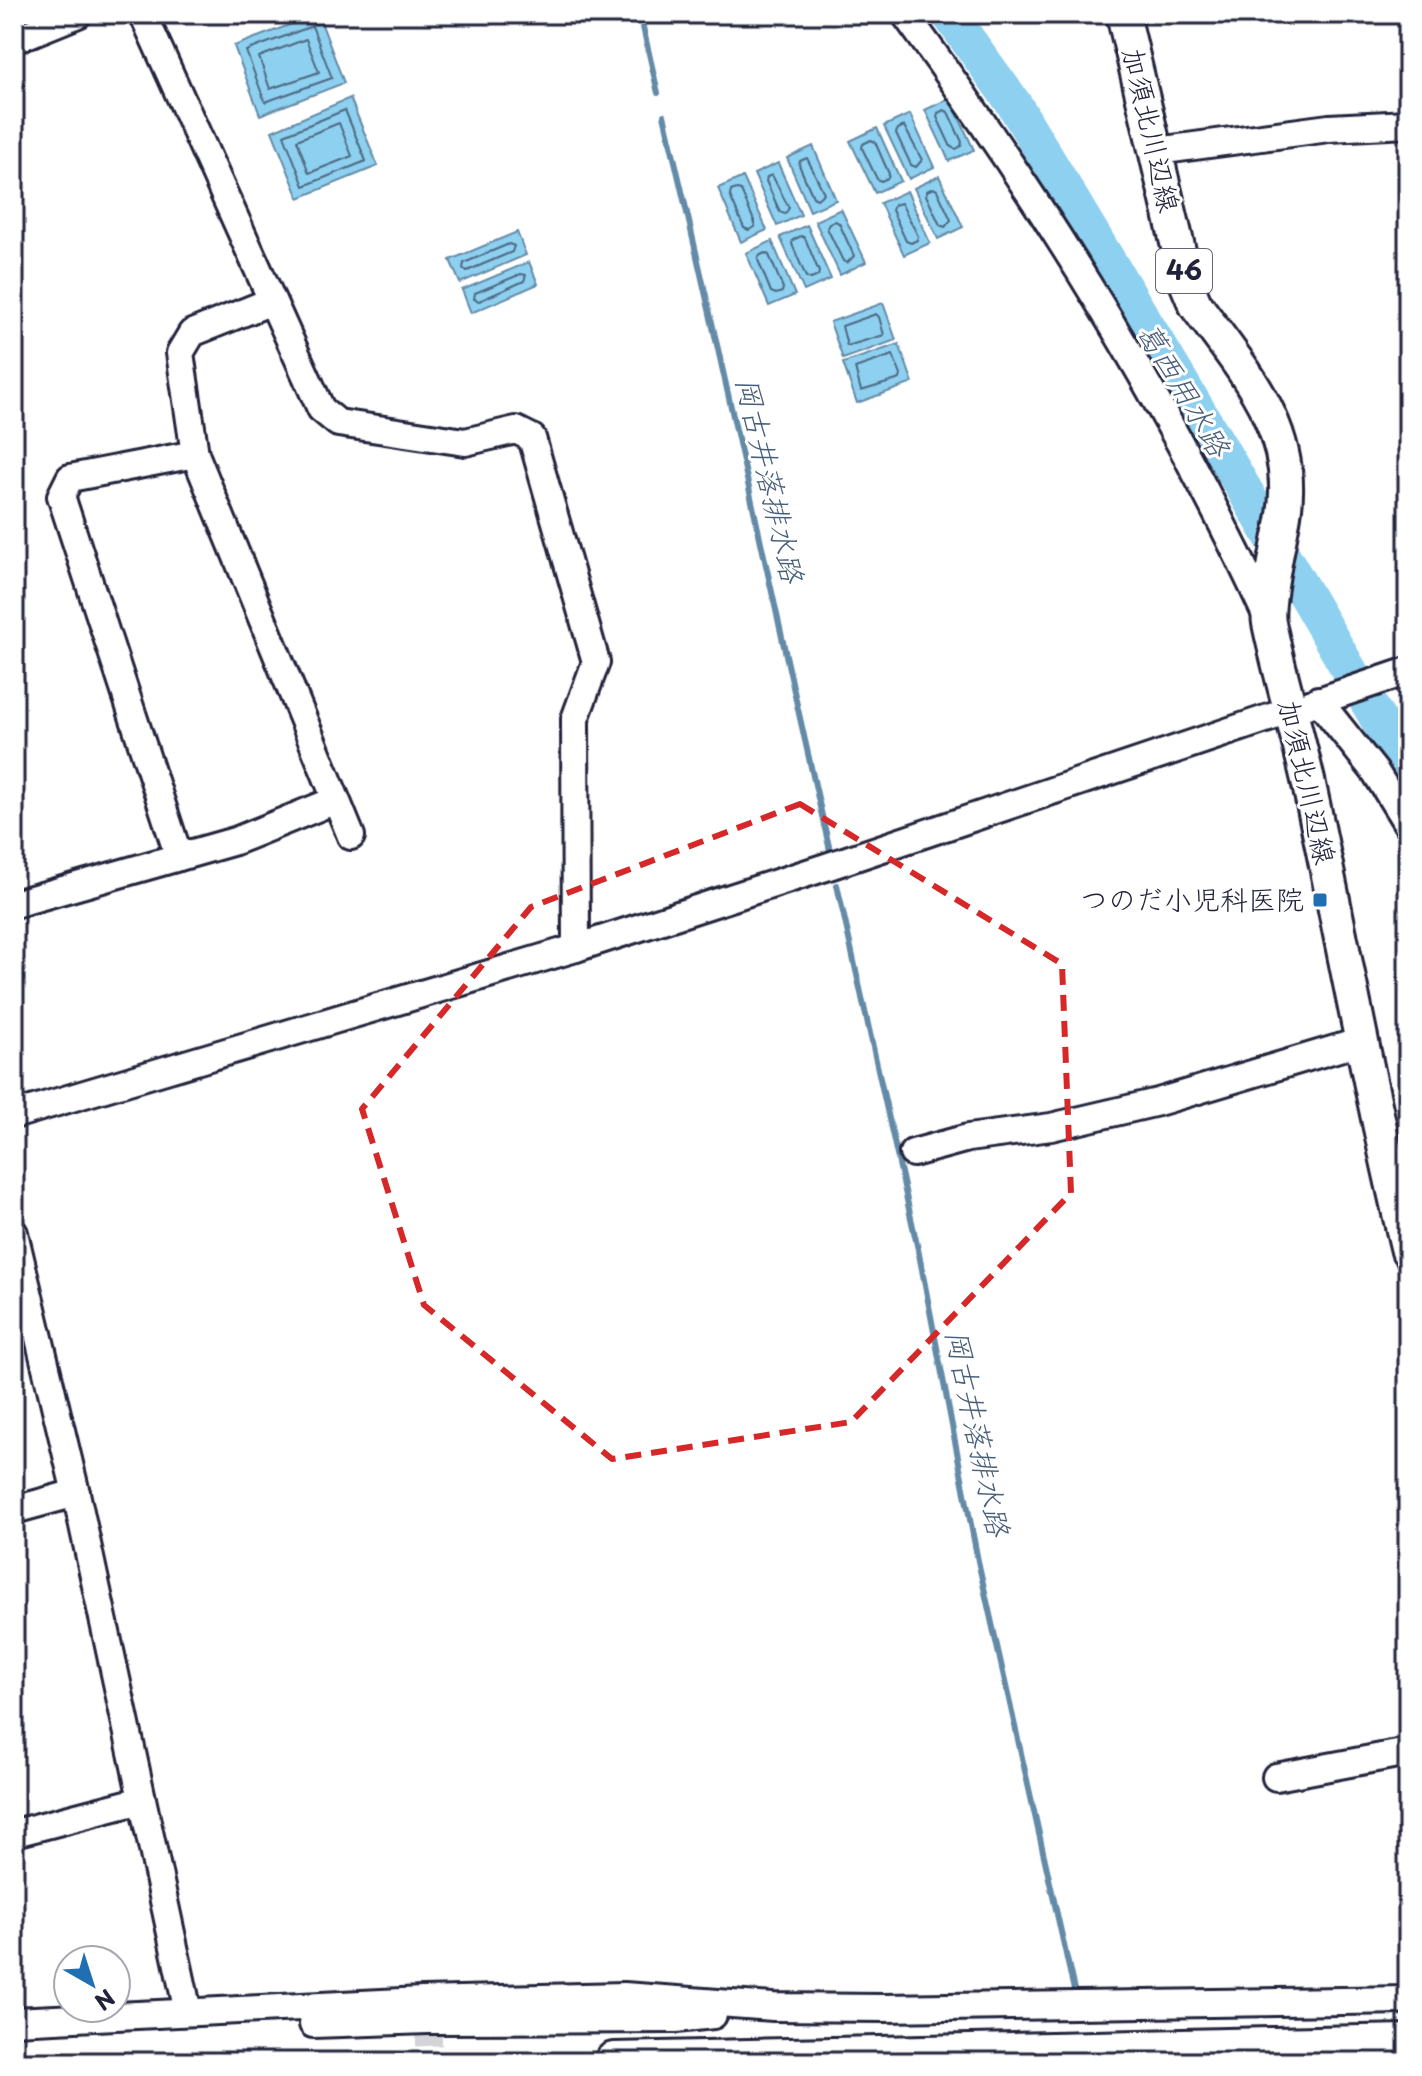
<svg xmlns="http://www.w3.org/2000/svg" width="1422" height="2076" font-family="'Playpen Sans','Klee One',sans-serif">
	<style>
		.water { fill: #8ed0ef; stroke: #638aa7; stroke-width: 2 }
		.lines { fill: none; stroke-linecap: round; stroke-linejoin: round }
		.shore { stroke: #4d6883; stroke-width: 2 }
		.stream { stroke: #638aa7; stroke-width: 6 }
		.river { stroke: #8ed0ef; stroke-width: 36 }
		.minor-tunnel { stroke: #d3d3d8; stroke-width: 26; stroke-dasharray: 26 13; stroke-linecap: butt }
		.minor-casing { stroke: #22223b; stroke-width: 32 }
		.major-casing { stroke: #22223b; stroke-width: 38 }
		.highway-casing { stroke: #22223b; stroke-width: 44 }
		.minor { stroke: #fff; stroke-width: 26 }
		.major { stroke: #fff; stroke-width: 32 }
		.highway { stroke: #fff; stroke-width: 38 }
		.marked { fill: none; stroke: #d62828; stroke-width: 6; stroke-dasharray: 16 10; stroke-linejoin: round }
		.poi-dot { fill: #1f6fb2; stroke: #fff; stroke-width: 3 }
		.labels { text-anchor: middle; stroke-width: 6; stroke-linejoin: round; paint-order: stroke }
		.shield { fill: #fff; stroke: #646476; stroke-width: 2 }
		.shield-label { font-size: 26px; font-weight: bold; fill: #22223b }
		.street-label { font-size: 28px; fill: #22223b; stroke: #fff }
		.poi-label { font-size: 28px; fill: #22223b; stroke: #fff; text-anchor: end }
		.water-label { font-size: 30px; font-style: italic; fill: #485f7a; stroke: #fff }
	</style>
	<rect width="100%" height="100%" fill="#fff"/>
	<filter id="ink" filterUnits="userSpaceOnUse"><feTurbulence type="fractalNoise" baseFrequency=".0125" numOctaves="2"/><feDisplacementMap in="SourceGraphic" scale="16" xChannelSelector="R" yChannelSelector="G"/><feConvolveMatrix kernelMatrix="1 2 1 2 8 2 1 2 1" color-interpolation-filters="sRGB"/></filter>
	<g filter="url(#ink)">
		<g class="water">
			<path d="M318,14L344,83L260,115L234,46Z"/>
			<path d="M350,98L378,166L299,198L272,131Z"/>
			<path d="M950,98L974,150L949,161L925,110Z"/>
			<path d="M910,114L934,167L909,179L884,126Z"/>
			<path d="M877,128L901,181L875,193L850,141Z"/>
			<path d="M813,146L836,200L810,211L787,158Z"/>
			<path d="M778,163L801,215L777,226L754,174Z"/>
			<path d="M939,176L963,227L938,239L914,188Z"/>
			<path d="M743,177L767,230L741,242L718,188Z"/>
			<path d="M907,191L930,243L904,255L880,203Z"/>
			<path d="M841,209L866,262L840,275L815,221Z"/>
			<path d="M807,225L831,279L804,291L780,237Z"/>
			<path d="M517,232L526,255L460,283L450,260Z"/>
			<path d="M772,241L795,295L769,306L746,253Z"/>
			<path d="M529,262L538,284L471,313L462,290Z"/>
			<path d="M883,303L896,340L843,359L830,322Z"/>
			<path d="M899,344L913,383L857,403L843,363Z"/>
		</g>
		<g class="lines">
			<g class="shore">
				<path d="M312,26L332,78L265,102L246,51Z"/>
				<path d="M306,39L319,72L270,89L259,57Z"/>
				<path d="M345,110L366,161L304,186L284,135Z"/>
				<path d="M944,110L948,112L962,142L961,146L956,149L951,147L937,117L938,113Z"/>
				<path d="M339,123L352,156L309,173L297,140Z"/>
				<path d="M904,126L922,160L916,167L911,165L896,133L898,129Z"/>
				<path d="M871,140L875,142L889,174L888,178L881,181L877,179L862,148L863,144Z"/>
				<path d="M807,158L824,193L817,199L813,197L799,165L800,161Z"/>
				<path d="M772,175L789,208L785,214L780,212L766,181L767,177Z"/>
				<path d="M933,188L937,190L951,220L945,227L940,225L926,195L927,191Z"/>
				<path d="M737,189L741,191L755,223L754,227L749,230L744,228L730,196L731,191Z"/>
				<path d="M901,203L918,236L917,240L911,243L906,241L892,210L894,205Z"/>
				<path d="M835,221L839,223L854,256L847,263L843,261L827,228L829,224Z"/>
				<path d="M801,236L805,238L819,272L818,276L811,279L806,277L792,244L793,240Z"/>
				<path d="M509,244L514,246L512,252L467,271L463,269L464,263Z"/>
				<path d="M765,253L769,255L783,288L782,292L776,294L771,292L758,260L759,256Z"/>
				<path d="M521,274L526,275L524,281L479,301L474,299L475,293Z"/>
				<path d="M876,314L879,317L884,335L847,346L842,326Z"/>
				<path d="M893,355L901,375L900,379L861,391L855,368Z"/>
			</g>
			<g class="stream">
				<path d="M640,14L658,93"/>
				<path d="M664,115C723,361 774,608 831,855"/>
				<path d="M837,885L919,1254L978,1561L1074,1990"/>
			</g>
			<path class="river" d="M949,14L1014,104L1216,441L1408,771"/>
			<path class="minor-tunnel" d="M428,2020L430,2062"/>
			<g class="minor-casing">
				<g id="minor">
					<path d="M143,14L321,409L338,423L465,442L516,430L532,438L596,662L575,719L576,948"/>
					<path d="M905,14C1044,203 1170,406 1268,619"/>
					<path d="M14,40L78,14"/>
					<path d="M1157,151L1329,128L1408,124"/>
					<path d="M272,301L192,333L180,353L195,454L351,836"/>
					<path d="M1318,700L1376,773L1408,825"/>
					<path d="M179,857L61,496L70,478L195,454"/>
					<path d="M14,904L235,841L336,800"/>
					<path d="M14,1115L576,948L826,867L1408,671"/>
					<path d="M913,1153L968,1138L1051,1127L1158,1102L1362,1041"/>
					<path d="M14,1233L76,1493L188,2012"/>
					<path d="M14,1510L76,1493"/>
					<path d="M1276,1777L1408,1752"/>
					<path d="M19,1832L142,1800"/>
					<path d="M14,2021L422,2001L624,1996L773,2007L884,2008L1408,2000"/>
					<path d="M313,2024L428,2020L676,2019L713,2015"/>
				</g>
			</g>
			<g class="major-casing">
				<path id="major" d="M1123,14L1187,285L1195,304C1242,369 1298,429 1284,515C1280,540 1265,602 1269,623C1281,681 1299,737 1311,794C1344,947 1371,1100 1408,1251"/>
			</g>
			<g class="highway-casing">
				<path id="highway" d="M614,2062L1408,2044"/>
			</g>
			<use href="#minor" class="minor"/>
			<use href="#major" class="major"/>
			<use href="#highway" class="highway"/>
		</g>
	</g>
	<path class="marked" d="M800,804L1062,964L1071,1193L851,1422L612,1459L424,1305L362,1109L531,907Z"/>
	<rect class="poi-dot" x="1312" y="892" width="16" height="16" rx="4"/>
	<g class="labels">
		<rect class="shield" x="1156" y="249" width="56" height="44" rx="6"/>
		<g class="shield-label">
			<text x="1184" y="280">46</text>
		</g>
		<g class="street-label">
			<text transform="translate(1151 130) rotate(77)" y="10">加須北川辺線</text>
			<text transform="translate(1307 782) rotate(77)" y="10">加須北川辺線</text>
		</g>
		<g class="poi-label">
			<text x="1304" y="910">つのだ小児科医院</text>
		</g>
		<g class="water-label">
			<text transform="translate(1183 390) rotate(59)" y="10">葛西用水路</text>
			<text transform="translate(769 480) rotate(77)" y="10">岡古井落排水路</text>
			<text transform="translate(977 1433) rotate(78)" y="10">岡古井落排水路</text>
		</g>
	</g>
	<rect width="1422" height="2076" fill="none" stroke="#fff" stroke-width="48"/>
	<rect x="24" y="24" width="1374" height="2028" fill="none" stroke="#22223b" stroke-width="3" filter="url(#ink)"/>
	<g transform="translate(92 1984) rotate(141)"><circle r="38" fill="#ffffff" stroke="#a7a7b1" stroke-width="2"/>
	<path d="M0-6L14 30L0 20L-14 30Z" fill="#1f6fb2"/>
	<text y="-12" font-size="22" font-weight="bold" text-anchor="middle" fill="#22223b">N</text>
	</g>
</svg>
